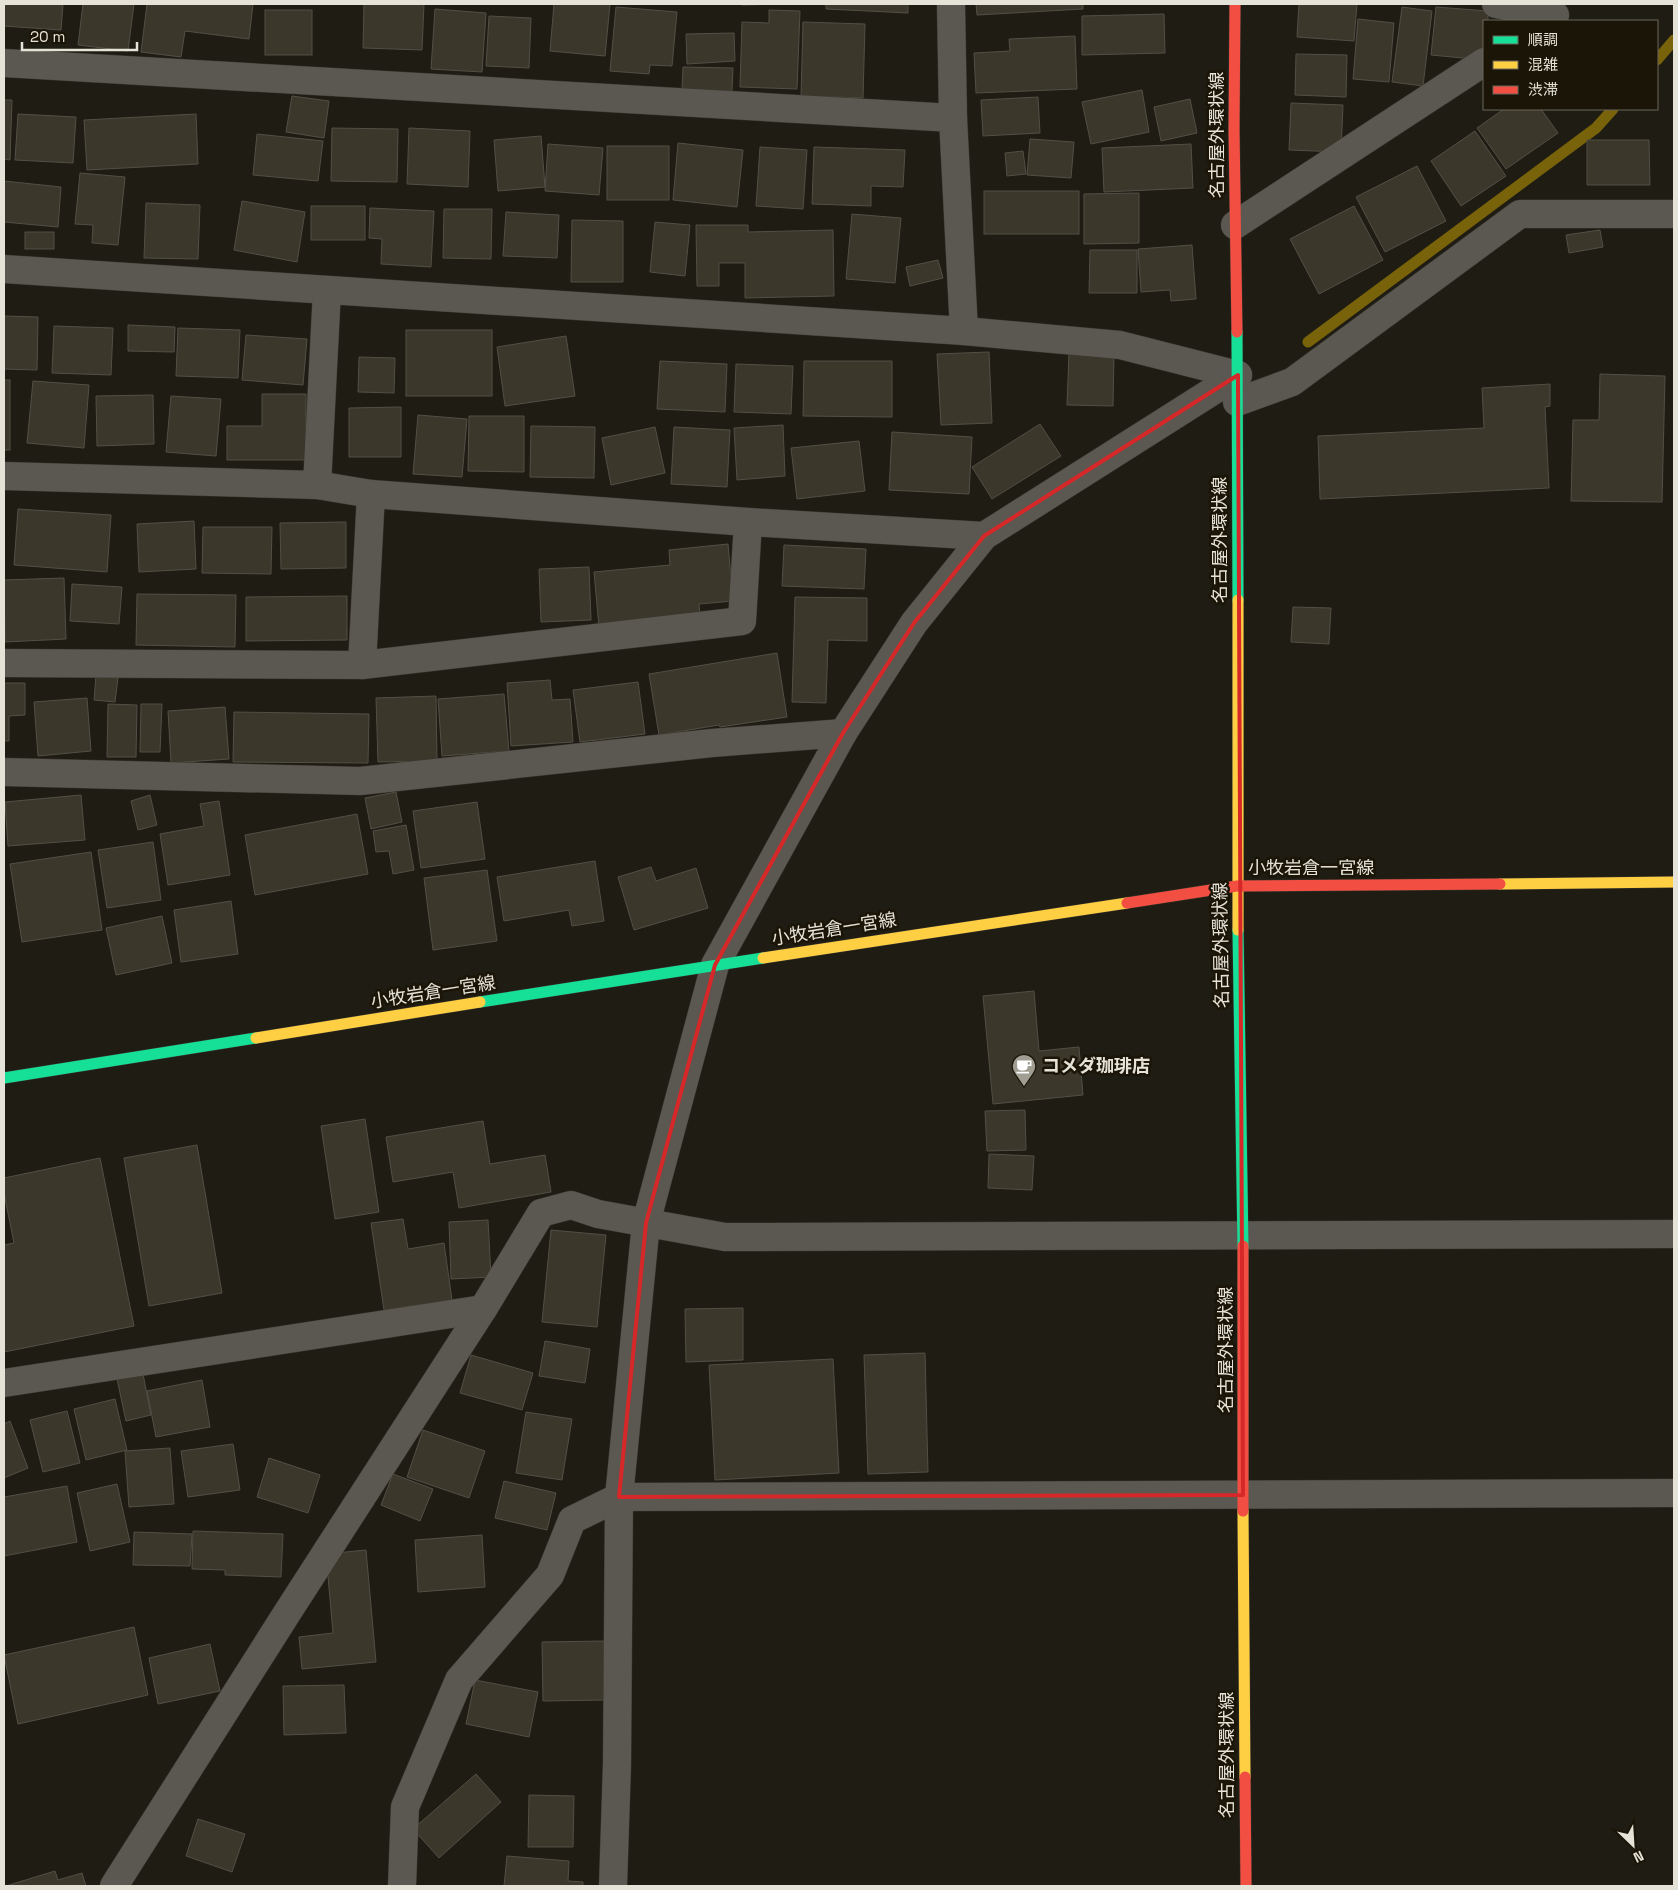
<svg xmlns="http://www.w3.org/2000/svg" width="1678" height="1890" font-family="'Space Grotesk','Noto Sans JP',sans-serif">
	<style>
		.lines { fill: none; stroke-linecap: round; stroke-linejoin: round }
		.stream { stroke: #78630b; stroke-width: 11 }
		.building { fill: #3b382b; stroke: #514f47 }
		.street-casing { stroke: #393630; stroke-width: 29 }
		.fast-casing { stroke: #393630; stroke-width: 12 }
		.slow-casing { stroke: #393630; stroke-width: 12 }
		.jam-casing { stroke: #393630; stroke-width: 12 }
		.street { stroke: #5a5851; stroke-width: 28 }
		.fast { stroke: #16e098; stroke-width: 11 }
		.slow { stroke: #ffcf43; stroke-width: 11 }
		.jam { stroke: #f24e42; stroke-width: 11 }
		.marked { fill: none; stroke: #d62828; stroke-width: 4; stroke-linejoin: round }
		.labels { text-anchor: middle; stroke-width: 5; stroke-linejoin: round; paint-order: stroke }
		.street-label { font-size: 18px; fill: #e5e2d7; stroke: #1a1506 }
		.poi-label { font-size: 18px; font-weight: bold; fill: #e5e2d7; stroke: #1a1506; text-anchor: start }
	</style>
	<rect width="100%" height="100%" fill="#1f1c13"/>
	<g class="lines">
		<g class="stream">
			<path d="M1657,60L1674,40"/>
			<path d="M1308,342L1596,128L1613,109"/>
		</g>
	</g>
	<g class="building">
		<path d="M4,4H63L61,30L4,26Z"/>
		<path d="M83,4H134L128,51L78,45Z"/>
		<path d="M147,4H253L249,39L185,31L181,57L141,52Z"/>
		<path d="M364,4H424L422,50L363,48Z"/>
		<path d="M554,4H610L605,56L550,51Z"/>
		<path d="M742,4H787L742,5Z"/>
		<path d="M826,4H908V13L826,9Z"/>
		<path d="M976,4H1083V9L977,15Z"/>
		<path d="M1299,4H1357L1354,41L1297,37Z"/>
		<path d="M616,7L677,12L672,66L650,65L649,74L610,71Z"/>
		<path d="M1402,7L1432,11L1423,86L1392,82Z"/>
		<path d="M1436,7L1488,11V21H1484V60L1431,55Z"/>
		<path d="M435,9L486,13L482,72L431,69Z"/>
		<rect x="265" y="10" width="47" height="45"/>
		<path d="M769,10L800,11L797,89L740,87L742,22L769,23Z"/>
		<path d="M1164,14L1165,53L1082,55V16Z"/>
		<path d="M489,16L531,18L529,68L486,66Z"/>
		<path d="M1358,19L1394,23L1389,82L1353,79Z"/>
		<path d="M803,22L865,24L863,98L801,96Z"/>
		<path d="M734,33L735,61L687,64L686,34Z"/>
		<path d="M1075,36L1077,89L976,93L974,53L1010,51L1009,39Z"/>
		<path d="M1296,54L1347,55L1346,97L1295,95Z"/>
		<path d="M683,67L733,68L732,91L682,90Z"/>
		<path d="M1142,90L1149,132L1091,144L1082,102Z"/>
		<path d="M292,96L329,101L324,138L286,132Z"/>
		<path d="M1038,97L1040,133L983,136L981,100Z"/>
		<path d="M1190,99L1197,133L1161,141L1154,107Z"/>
		<path d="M4,100H12L10,160L4,159Z"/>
		<path d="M1291,103L1343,105L1341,152L1289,150Z"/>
		<path d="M1504,109H1541L1558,133L1506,169L1477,128Z"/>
		<path d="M18,114L76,117L73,163L15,160Z"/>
		<path d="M196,114L198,164L87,170L84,120Z"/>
		<path d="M332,128L398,129L397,182L331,181Z"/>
		<path d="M409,128L470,131L468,187L407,184Z"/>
		<path d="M1475,131L1506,176L1461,206L1431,161Z"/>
		<path d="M257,134L323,141L318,181L253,175Z"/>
		<path d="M541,136L545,187L498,191L494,140Z"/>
		<path d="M1030,139L1074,142L1071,178L1027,175Z"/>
		<path d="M1587,140H1649L1650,185H1587Z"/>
		<path d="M678,143L743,150L737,207L673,200Z"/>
		<path d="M548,144L603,148L599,195L545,191Z"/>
		<path d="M1191,144L1193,188L1104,192L1102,148Z"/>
		<rect x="607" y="146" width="62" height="54"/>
		<path d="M760,147L807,150L803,209L756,206Z"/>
		<path d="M814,147L905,150L903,187L871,186V206L812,204Z"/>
		<path d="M1023,151L1026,174L1007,176L1005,153Z"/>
		<path d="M1417,166L1446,221L1385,252L1356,197Z"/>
		<path d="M80,173L125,177L118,245L92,243L93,225L75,224Z"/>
		<path d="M4,181L61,187L58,227L4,222Z"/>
		<rect x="984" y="191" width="95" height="43"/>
		<path d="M1139,193V243L1084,244V194Z"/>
		<path d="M242,201L305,212L297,262L234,250Z"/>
		<path d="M146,203L200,205L198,259L144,258Z"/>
		<rect x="311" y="206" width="54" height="34"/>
		<path d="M1354,206L1383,260L1319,294L1290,239Z"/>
		<path d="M370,208L434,211L431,267L381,264L382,239L369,238Z"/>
		<path d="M444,209H492L491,259L443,258Z"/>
		<path d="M506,212L559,215L557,258L503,256Z"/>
		<path d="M852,214L901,218L895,283L846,279Z"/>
		<path d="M572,220L623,221V282H571Z"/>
		<path d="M655,222L690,225L685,276L650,272Z"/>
		<path d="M696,225H748V232L833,230L834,296L745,298V263H719V286H697Z"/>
		<path d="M1600,230L1603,247L1569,253L1566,235Z"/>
		<rect x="25" y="232" width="29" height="17"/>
		<path d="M1192,245L1196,299L1171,301L1170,290L1141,292L1138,249Z"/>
		<path d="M1090,250H1137V293H1089Z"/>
		<path d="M938,260L943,278L910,286L906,267Z"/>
		<path d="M4,316L38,317L37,370L4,369Z"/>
		<path d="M128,325L175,327L174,352L128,351Z"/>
		<path d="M54,326L113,328L111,375L52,373Z"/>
		<path d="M178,328L240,330L238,378L176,376Z"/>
		<rect x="406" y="330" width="86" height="66"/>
		<path d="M246,335L307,339L303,385L242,380Z"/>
		<path d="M566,336L575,396L505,406L497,347Z"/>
		<path d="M989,352L992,423L941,425L937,354Z"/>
		<path d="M1069,353L1114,354L1113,406L1067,405Z"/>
		<path d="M359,357L395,358L394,393L358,392Z"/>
		<path d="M660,361L727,364L725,412L657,409Z"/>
		<path d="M804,361H892V417L803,416Z"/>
		<path d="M736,364L793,366L791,414L734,412Z"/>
		<path d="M1600,374L1665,376L1662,502L1571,501L1573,420H1599Z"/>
		<rect x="4" y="380" width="6" height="70"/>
		<path d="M33,381L89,385L84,448L27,443Z"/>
		<path d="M1550,384V406L1545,407L1549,488L1320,499L1318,436L1484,428L1482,388Z"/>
		<path d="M262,394H306V460H227V426H262Z"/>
		<path d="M153,395L154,444L97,446L96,396Z"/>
		<path d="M171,396L221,399L216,456L166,452Z"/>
		<path d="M401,407V457H349V408Z"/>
		<path d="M418,415L467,419L462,477L413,474Z"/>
		<path d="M469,416H524V472L468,471Z"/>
		<path d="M1040,424L1061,456L992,499L972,467Z"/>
		<path d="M783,425L785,476L737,480L734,428Z"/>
		<path d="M531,426L595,427L594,478L530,477Z"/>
		<path d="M655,427L665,473L611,485L602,438Z"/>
		<path d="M674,427L730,430L727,487L671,484Z"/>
		<path d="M892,432L972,437L969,494L889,490Z"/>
		<path d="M859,441L865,491L797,499L791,448Z"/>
		<path d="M18,509L111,515L107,572L14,565Z"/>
		<path d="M194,521L196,569L139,572L137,524Z"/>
		<path d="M346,522V568L281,569L280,523Z"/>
		<path d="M203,527H272L271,574L202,573Z"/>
		<path d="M728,544L733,601L699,604L700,617L599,627L594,572L670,565L669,550Z"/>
		<path d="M784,545L866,549L864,589L782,586Z"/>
		<path d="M589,567L591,620L541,622L539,569Z"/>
		<path d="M64,578L66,639L5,642L4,580Z"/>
		<path d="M72,584L122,587L119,624L70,621Z"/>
		<path d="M137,594L236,595L235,647L136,645Z"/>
		<path d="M347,596V640L246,641V597Z"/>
		<path d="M795,597L867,598V641L828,640L826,703L792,702Z"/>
		<path d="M1293,607L1331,608L1329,644L1291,642Z"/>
		<path d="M777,653L787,717L720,727L719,725L659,735L649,674Z"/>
		<path d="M96,676L118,678L115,702L94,700Z"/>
		<path d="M550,680L552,700L570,699L573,742L511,746L507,683Z"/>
		<path d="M638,682L645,734L580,742L573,690Z"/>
		<path d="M4,683H25V715L9,716V741H4Z"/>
		<path d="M504,694L509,751L442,756L438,699Z"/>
		<path d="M436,696L437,761L378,762L376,698Z"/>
		<path d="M87,698L91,751L38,756L34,702Z"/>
		<path d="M108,704L137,705L136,757H107Z"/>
		<path d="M141,704H162L160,752H140Z"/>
		<path d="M225,707L229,759L171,763L168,711Z"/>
		<path d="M234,712L369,714L368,763L233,762Z"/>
		<path d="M396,792L402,822L371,829L365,798Z"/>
		<path d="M81,795L85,840L8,846L5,802Z"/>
		<path d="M150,795L157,825L138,830L131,801Z"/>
		<path d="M219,801L230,875L168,885L160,834L204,826L200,804Z"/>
		<path d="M477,802L485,859L421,868L413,811Z"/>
		<path d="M357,814L368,874L255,895L245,835Z"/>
		<path d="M406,825L414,870L393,874L389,851L376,852L373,831Z"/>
		<path d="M153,842L161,900L107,908L98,850Z"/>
		<path d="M91,852L102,930L22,942L10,864Z"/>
		<path d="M595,861L604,921L572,926L569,910L504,921L497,877Z"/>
		<path d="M651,867L656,881L696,868L708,908L634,930L618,877Z"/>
		<path d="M487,870L497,941L433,950L424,878Z"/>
		<path d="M231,901L238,954L181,962L174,910Z"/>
		<path d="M162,916L172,963L116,975L106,928Z"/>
		<path d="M1034,991L1039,1051L1079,1047L1083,1095L993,1104L983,996Z"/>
		<path d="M1025,1110L1026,1150L987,1151L985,1111Z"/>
		<path d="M365,1119L379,1212L335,1219L321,1126Z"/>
		<path d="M483,1121L490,1164L545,1155L551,1192L459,1208L453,1172L393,1182L386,1137Z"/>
		<path d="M197,1145L222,1293L149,1306L124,1158Z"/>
		<path d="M989,1154L1034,1156L1032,1190L988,1188Z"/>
		<path d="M100,1158L134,1326L4,1352V1245L14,1243L4,1193V1178Z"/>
		<path d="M403,1219L408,1249L444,1243L452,1300L384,1310L371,1223Z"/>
		<path d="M488,1220L491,1277L451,1279L449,1222Z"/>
		<path d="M551,1230L606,1235L597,1327L542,1322Z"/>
		<path d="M743,1308V1360L686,1362L685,1309Z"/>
		<path d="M545,1341L590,1349L585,1383L539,1376Z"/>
		<path d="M925,1353L928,1472L868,1474L864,1355Z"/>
		<path d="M471,1355L533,1373L522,1410L460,1393Z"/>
		<path d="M833,1359L839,1473L715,1480L709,1365Z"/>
		<path d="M143,1374L151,1415L126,1421L117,1379Z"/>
		<path d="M202,1380L210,1427L156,1437L147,1391Z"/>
		<path d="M115,1399L127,1450L86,1460L74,1409Z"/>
		<path d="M67,1411L80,1463L43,1472L30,1420Z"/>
		<path d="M526,1412L572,1419L562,1480L516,1473Z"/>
		<path d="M10,1421L28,1468L4,1478V1424Z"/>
		<path d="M423,1430L485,1451L469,1498L407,1477Z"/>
		<path d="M233,1444L240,1490L188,1497L181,1451Z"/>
		<path d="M170,1448L174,1504L129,1507L125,1451Z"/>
		<path d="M269,1458L320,1475L308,1513L257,1497Z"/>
		<path d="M393,1474L433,1489L420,1521L381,1505Z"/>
		<path d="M504,1481L556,1493L547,1530L495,1518Z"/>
		<path d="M117,1484L130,1542L90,1551L77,1493Z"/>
		<path d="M67,1486L77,1542L4,1556V1497Z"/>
		<path d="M193,1531L283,1534L281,1577L225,1575V1570L192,1569Z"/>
		<path d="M134,1532L192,1534L190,1566L133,1565Z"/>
		<path d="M482,1535L485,1587L418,1592L415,1540Z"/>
		<path d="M366,1550L376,1662L302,1669L299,1637L333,1633L326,1554Z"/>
		<path d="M134,1627L148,1695L18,1724L4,1655Z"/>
		<path d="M604,1641V1700L543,1701L542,1642Z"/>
		<path d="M210,1644L220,1691L158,1704L149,1658Z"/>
		<path d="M475,1680L538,1692L529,1737L466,1724Z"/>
		<path d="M344,1685L346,1733L284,1735L283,1686Z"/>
		<path d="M476,1774L501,1802L439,1858L413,1829Z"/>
		<path d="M529,1795L574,1796L573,1847H528Z"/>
		<path d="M198,1819L245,1834L232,1872L186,1856Z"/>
		<path d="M507,1856L569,1861L568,1881L583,1882V1886H504Z"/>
		<path d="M55,1871L58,1880L82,1873L86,1886H6Z"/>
	</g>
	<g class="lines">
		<g class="street-casing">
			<g id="street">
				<path d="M951,4L953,118"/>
				<path d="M1496,4L1555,15L1546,21"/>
				<path d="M4,63L953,118L964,331"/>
				<path d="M1235,225L1484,62"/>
				<path d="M4,269L964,331L1120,345L1238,375"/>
				<path d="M1237,402L1292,382L1520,214H1674"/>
				<path d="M4,476L317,485L371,494L748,522L984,536"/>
				<path d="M317,485L327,290"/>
				<path d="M4,663L362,665L742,621L748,522"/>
				<path d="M362,665L371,494"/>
				<path d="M4,772L360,781L712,743L843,733"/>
				<path d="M4,1383L483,1309"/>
				<path d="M114,1886L289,1610L483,1309L541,1213L571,1205L598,1214L725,1237L1674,1234"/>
				<path d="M402,1886L405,1807L459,1680L550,1575L572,1520L619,1497L1674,1493"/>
				<path d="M613,1886L617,1764L619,1497L646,1223L715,965L843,733L914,623L984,536L1238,375"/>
			</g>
		</g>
		<g class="fast-casing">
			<g id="fast">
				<path d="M1237,332L1238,600"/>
				<path d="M1238,930L1243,1246"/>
				<path d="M480,1002L763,958"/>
				<path d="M4,1078L256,1038"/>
			</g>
		</g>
		<g class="slow-casing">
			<g id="slow">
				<path d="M1238,600V930"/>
				<path d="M1500,884L1674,882"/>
				<path d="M763,958L1127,903"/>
				<path d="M256,1038L480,1002"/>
				<path d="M1243,1511L1245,1777"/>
			</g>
		</g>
		<g class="jam-casing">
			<g id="jam">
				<path d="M1235,4L1234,129L1237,332"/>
				<path d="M1127,903L1237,886L1500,884"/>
				<path d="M1243,1246V1511"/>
				<path d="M1245,1777L1246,1886"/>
			</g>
		</g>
		<use href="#street" class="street"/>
		<use href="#fast" class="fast"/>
		<use href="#slow" class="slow"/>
		<use href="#jam" class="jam"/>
	</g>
	<path class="marked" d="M1238,375L1243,1495L619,1497L646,1223L715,965L843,733L914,623L984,536Z"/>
	<defs>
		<g id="cafe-pin" transform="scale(1.25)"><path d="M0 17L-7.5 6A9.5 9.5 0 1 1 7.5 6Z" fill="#a09d92" stroke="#1a1506"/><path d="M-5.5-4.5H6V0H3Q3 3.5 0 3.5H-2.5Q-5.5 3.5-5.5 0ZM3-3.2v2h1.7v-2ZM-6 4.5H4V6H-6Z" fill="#fff"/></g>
	</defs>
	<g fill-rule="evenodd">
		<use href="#cafe-pin" x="1024" y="1066"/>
	</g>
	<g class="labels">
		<g class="street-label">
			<text transform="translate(1217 135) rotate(-90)" y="6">名古屋外環状線</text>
			<text transform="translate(1220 540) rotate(-90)" y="6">名古屋外環状線</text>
			<text x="1311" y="874">小牧岩倉一宮線</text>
			<text transform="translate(834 929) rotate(-9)" y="6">小牧岩倉一宮線</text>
			<text transform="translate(1221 945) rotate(-91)" y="6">名古屋外環状線</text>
			<text transform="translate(433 992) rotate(-9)" y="6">小牧岩倉一宮線</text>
			<text transform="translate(1226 1350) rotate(-90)" y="6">名古屋外環状線</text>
			<text transform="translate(1227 1755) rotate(-90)" y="6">名古屋外環状線</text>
		</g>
		<g class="poi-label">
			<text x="1042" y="1072">コメダ珈琲店</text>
		</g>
	</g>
	<rect width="1678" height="1890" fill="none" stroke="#e5e2d7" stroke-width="10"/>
	<rect x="1483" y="20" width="175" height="90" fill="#1a1506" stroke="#6b675a"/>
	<rect x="1493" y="36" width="25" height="8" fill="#16e098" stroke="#6b675a"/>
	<text x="1528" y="45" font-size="15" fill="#e5e2d7">順調</text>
	<rect x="1493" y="61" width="25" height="8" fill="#ffcf43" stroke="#6b675a"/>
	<text x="1528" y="70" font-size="15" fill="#e5e2d7">混雑</text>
	<rect x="1493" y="86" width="25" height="8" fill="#f24e42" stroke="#6b675a"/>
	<text x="1528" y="95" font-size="15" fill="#e5e2d7">渋滞</text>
	<g transform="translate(1633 1845) rotate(155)" stroke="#1a1506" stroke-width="4" paint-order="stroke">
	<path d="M0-4L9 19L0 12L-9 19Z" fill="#e5e2d7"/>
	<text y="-8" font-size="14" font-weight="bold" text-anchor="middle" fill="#e5e2d7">N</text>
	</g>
	<path d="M22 42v8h115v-8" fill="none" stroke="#e5e2d7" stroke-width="2.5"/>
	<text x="30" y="42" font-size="15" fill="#e5e2d7" stroke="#1a1506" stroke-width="4" paint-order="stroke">20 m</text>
</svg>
